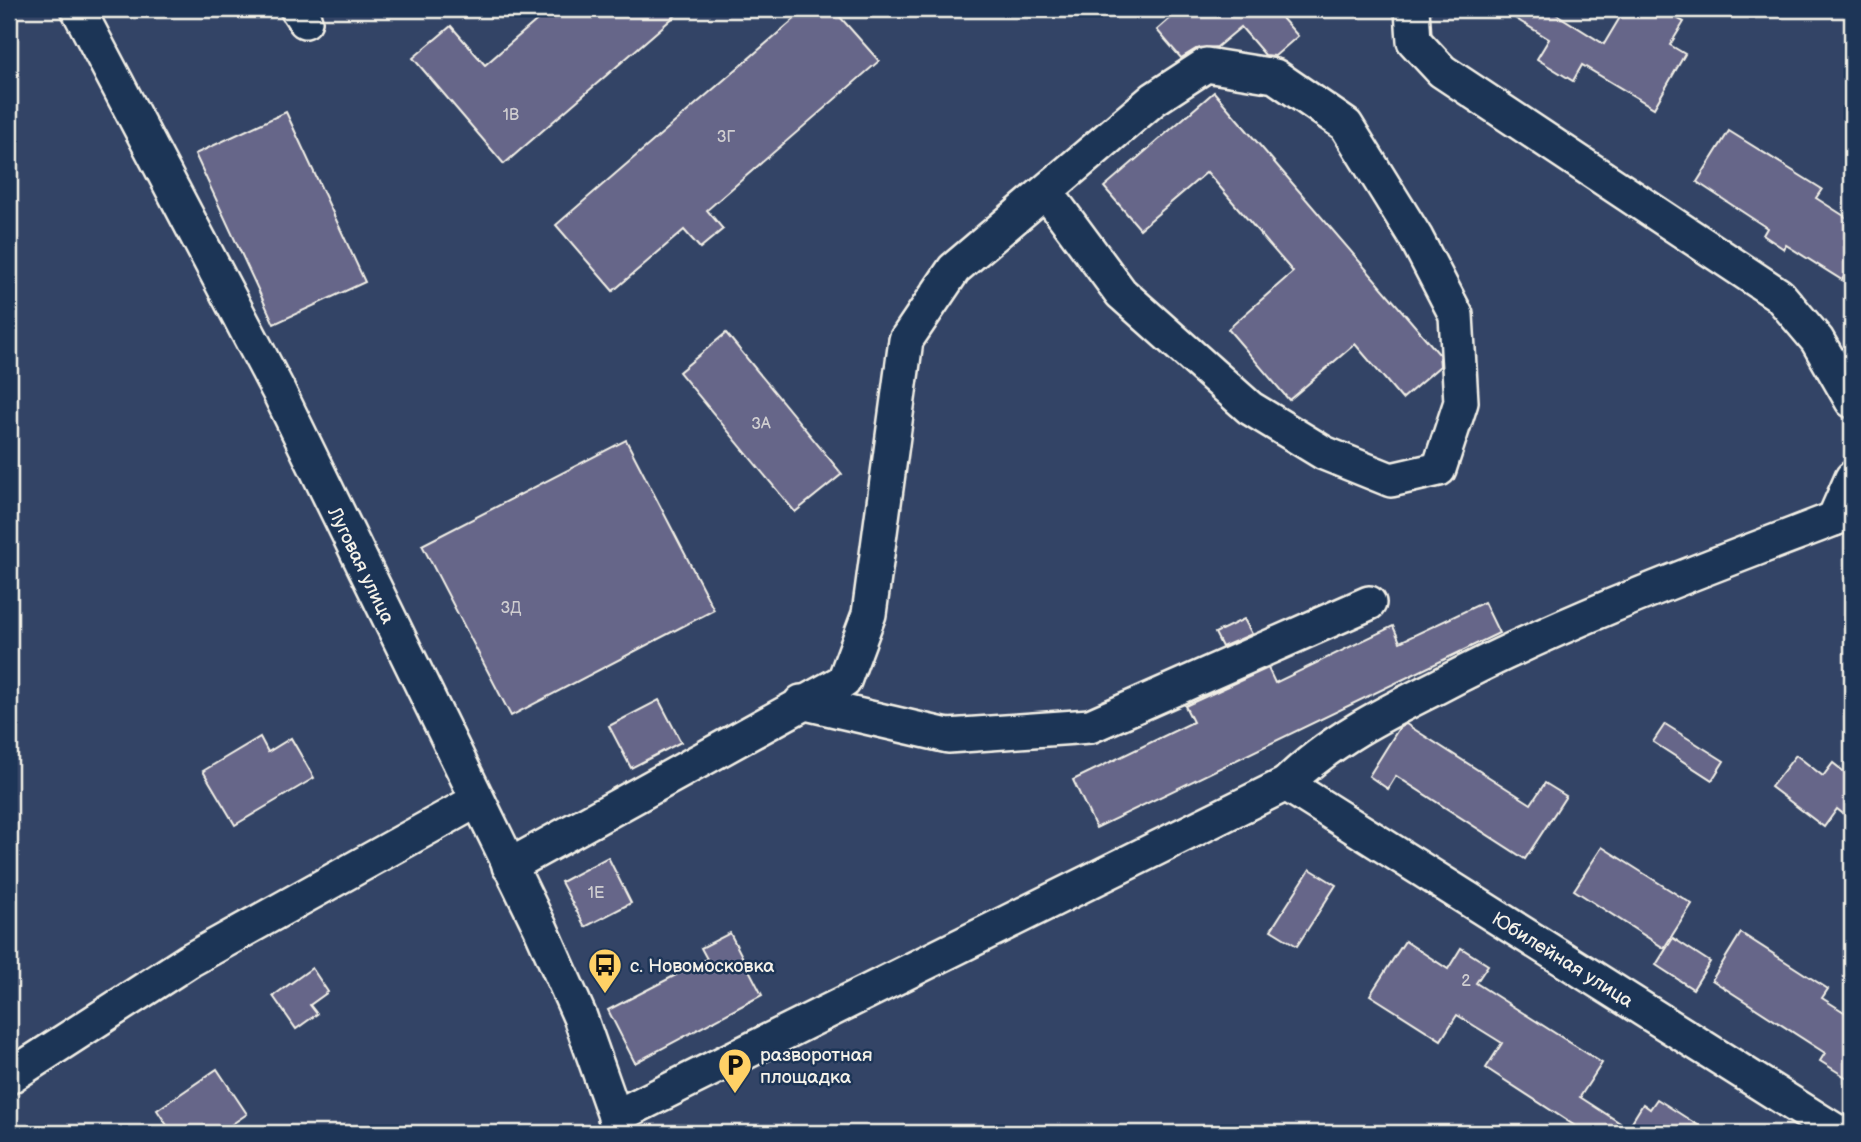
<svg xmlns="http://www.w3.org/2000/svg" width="1861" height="1142" font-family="'Balsamiq Sans',sans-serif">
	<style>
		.building { fill: #666689; stroke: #f4f1e8; stroke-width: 2 }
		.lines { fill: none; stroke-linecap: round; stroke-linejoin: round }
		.minor-casing { stroke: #f4f1e8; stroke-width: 38 }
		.minor { stroke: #1d3557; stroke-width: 33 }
		.labels { text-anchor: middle; stroke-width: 5; stroke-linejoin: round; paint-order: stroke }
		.number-label { font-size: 16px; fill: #d0ced0 }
		.street-label { font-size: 19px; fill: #f4f1e8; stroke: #1d3557 }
		.poi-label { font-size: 19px; fill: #f4f1e8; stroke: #1d3557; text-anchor: start }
	</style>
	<rect width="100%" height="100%" fill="#346"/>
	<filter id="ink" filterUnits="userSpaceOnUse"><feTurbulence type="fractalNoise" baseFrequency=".0143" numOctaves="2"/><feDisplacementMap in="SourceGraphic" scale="14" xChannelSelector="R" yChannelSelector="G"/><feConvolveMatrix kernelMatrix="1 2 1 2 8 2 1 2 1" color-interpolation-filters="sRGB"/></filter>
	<g filter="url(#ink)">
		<g class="building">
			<path d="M550,9H683L504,164L413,58L451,26L485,65Z"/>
			<path d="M806,9H833L879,61L707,210L723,229L700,248L684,230L613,291L556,225Z"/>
			<path d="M1181,9H1274L1298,36L1275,56L1265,55L1241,27L1217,47L1196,49L1181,58L1157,30Z"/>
			<path d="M1500,9H1548L1604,44L1625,9H1660L1684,22L1670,45L1685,54L1654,108L1582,65L1573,81L1537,59L1549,39Z"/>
			<path d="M1214,92L1439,354L1440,366L1402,399L1355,344L1289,400L1228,329L1293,272L1207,172L1140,229L1104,187Z"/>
			<path d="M286,112L365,282L274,324L195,154Z"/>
			<path d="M1729,131L1822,189L1816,198L1852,221V263L1842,280L1786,245L1784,249L1763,235L1767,228L1697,182Z"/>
			<path d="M726,333L842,474L795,512L679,372Z"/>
			<path d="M626,440L714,610L511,716L422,545Z"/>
			<path d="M1484,602L1499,633L1096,828L1073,780L1193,722L1185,706L1268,668L1275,683L1393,626L1400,642Z"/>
			<path d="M1244,619L1252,634L1222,647L1215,633Z"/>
			<path d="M659,700L681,742L631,768L609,726Z"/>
			<path d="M1406,724L1531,804L1545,783L1566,796L1525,859L1396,776L1388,789L1369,776L1399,728Z"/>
			<path d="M1665,724L1724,761L1712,780L1653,742Z"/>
			<path d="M260,737L268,752L291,738L314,778L235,825L203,771Z"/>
			<path d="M1796,755L1823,776L1833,763L1852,778V821L1837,809L1824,827L1771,787Z"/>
			<path d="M1602,847L1692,904L1664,948L1574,890Z"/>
			<path d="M608,857L631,903L585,927L561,882Z"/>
			<path d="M1310,869L1336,885L1297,946L1271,930Z"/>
			<path d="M730,933L762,995L635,1063L608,1010L707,959L701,948Z"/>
			<path d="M1741,933L1828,989L1822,998L1852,1017V1081L1820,1061L1825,1053L1712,980Z"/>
			<path d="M1673,938L1710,962L1693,989L1656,965Z"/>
			<path d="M1405,941L1448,969L1461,948L1488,965L1476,983L1602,1063L1580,1097L1628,1128L1643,1104L1650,1109L1657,1099L1710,1133H1586L1486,1068L1502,1043L1457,1015L1441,1040L1370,995Z"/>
			<path d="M312,968L328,992L310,1005L317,1014L296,1029L273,996Z"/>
			<path d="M217,1069L247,1114L219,1133H172L157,1110Z"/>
		</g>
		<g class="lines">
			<g class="minor-casing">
				<g id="minor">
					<path d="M78,9L278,390L541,929L580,1017L621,1133"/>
					<path d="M297,9L305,21"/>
					<path d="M1412,9L1414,41L1442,71L1779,295L1817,340L1852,401"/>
					<path d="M1834,519L1852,478"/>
					<path d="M801,702L948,736L1090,726L1369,603"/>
					<path d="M1286,784L1839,1133"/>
					<path d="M509,866L844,681L869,614L906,340L954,269L1154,99L1206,65L1275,76L1346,125L1416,238L1456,315L1461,402L1439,469L1391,480L1324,453L1250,408L1121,293L1047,193"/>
					<path d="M9,1077L190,960L476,801"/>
					<path d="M615,1117L1286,784C1329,741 1383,714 1437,687C1570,617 1712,566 1852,512"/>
				</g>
			</g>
			<use href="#minor" class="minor"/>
		</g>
	</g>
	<defs>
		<g id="bus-pin" transform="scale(1.75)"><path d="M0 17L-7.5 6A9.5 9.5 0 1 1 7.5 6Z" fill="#ffd166" stroke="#1d3557"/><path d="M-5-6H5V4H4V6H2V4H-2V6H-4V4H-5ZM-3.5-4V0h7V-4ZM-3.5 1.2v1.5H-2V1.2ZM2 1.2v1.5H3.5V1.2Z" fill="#111"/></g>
		<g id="parking-pin" transform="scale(1.75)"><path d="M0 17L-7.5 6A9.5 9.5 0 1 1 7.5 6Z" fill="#ffd166" stroke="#1d3557"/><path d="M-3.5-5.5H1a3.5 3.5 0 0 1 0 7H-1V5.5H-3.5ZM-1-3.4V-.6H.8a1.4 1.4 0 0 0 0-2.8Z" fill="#111"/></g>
	</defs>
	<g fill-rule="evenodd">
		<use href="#bus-pin" x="605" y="965"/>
		<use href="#parking-pin" x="735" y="1065"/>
	</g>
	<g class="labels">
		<g class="number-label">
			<text x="511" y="120">1В</text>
			<text x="726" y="142">3Г</text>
			<text x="761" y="429">3А</text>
			<text x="511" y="613">3Д</text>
			<text x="596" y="898">1Е</text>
			<text x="1466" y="986">2</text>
		</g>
		<g class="street-label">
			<text transform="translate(362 565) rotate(64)" y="7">Луговая улица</text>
			<text transform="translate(1563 959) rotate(32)" y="7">Юбилейная улица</text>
		</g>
		<g class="poi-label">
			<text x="630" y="972">с. Новомосковка</text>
			<text x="760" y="1061">разворотная<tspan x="760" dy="22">площадка</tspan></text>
		</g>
	</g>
	<rect width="1861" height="1142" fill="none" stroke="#1d3557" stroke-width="35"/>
	<rect x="18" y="18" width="1826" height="1107" fill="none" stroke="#f4f1e8" stroke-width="2.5" filter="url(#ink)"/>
</svg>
